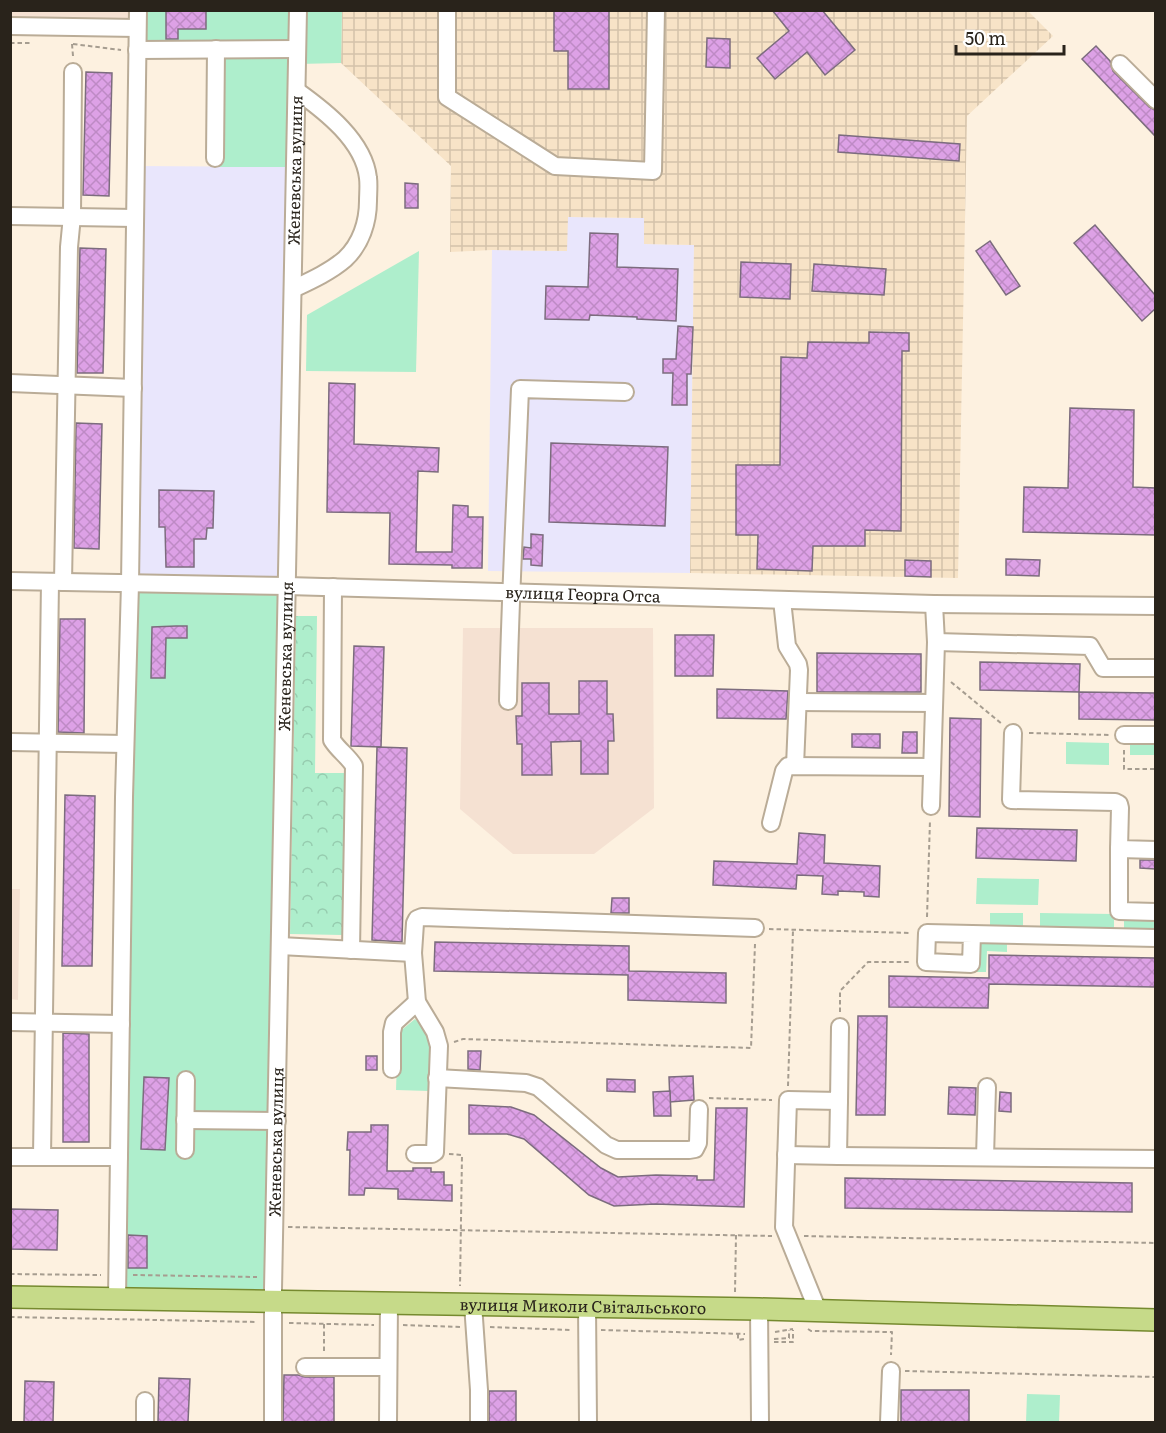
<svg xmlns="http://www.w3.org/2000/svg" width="1166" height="1433" font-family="Literata,serif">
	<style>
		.commercial { fill: #e9e6fc }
		.industrial { fill: url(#industrial-grid) }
		.education { fill: #f5e1d2 }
		.green { fill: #aeeecc }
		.forest { fill: url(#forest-crowns) }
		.building { fill: url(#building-cross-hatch); stroke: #7c6c7e; stroke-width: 1.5 }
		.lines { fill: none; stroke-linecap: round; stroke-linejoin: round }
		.minor-casing { stroke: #baac97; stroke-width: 20 }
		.major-casing { stroke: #768a2f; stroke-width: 24 }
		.path { stroke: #a69d90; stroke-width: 2; stroke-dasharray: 4.5 3; stroke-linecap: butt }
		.minor { stroke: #fff; stroke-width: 16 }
		.major { stroke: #c6da89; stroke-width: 21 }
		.labels { text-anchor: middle; stroke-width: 4.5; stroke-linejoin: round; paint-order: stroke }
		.street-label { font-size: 16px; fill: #29231b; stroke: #fff }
	</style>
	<defs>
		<pattern id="industrial-grid" width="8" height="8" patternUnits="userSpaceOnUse" patternTransform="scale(1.5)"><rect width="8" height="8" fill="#f7e3c7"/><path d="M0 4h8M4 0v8" fill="none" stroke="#d4c2aa"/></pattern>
		<pattern id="forest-crowns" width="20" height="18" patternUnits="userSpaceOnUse" patternTransform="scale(1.5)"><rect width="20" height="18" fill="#aeeecc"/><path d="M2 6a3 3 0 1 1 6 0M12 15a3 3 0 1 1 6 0" fill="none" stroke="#96ccaf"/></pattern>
		<pattern id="building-cross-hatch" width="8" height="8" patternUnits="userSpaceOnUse" patternTransform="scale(1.5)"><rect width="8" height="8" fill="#dda1e6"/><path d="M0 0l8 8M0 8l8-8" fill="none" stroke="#be8ac5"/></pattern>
	</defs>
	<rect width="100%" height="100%" fill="#fdf1e0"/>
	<g class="commercial">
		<path d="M136,166L295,167L287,586L130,584Z"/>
		<path d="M567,217L644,218V244L694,245L690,573L488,571L492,250L566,251Z"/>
	</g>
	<path class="industrial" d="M342,11H1028L1053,36L967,116L958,578L690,573L694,245L644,244V218L568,217L567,251L492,250L450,252L451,166L341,63Z"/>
	<g class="education">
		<path d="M11,11H138L137,28L11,26Z"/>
		<path d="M463,628H653L654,808L594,854H513L460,809Z"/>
		<path d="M11,889H20L18,1000L11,999Z"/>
	</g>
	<g class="green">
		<path d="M138,11H342L341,63L298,64L295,167H215L216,49L137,50Z"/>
		<path d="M419,251L416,372L306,371L307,315Z"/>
		<path d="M130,584L287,586L273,1289L118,1288Z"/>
		<path d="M1130,740H1155V763V755H1130Z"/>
		<path d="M1066,742L1109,743V765L1066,764Z"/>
		<path d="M977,878L1039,879L1038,905L976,904Z"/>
		<path d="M990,913H1023V928L990,927Z"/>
		<path d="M1040,913L1114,914V929L1040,928Z"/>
		<rect x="1124" y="915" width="31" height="14"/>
		<path d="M978,941L1007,942V952L987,951L986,972H977Z"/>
		<path d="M415,1019L431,1035L429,1091L396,1090L398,1033Z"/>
		<path d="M1027,1394L1060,1395L1059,1422H1026Z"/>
	</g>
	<path class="forest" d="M296,616H317L315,773H345L342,935L290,934Z"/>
	<g class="building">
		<path d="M166,10H206V29H178V39H166Z"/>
		<path d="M554,10H609V89H568V51H554Z"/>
		<path d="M772,10H822L855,50L825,75L807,52L775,79L757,58L789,31Z"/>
		<path d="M707,38L730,39V68L706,67Z"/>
		<path d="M1096,46L1110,61L1113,71L1149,107L1155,110V136L1082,59Z"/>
		<path d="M86,72L112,73L109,196L83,195Z"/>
		<path d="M839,135L960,144L959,161L838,152Z"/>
		<path d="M405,183L418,184V208H405Z"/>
		<path d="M1095,225L1155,295V309L1142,321L1074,243Z"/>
		<path d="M590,233L618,234L617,267L678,269L676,321L637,319V317L590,315L589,320L545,319L546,286L588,287Z"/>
		<path d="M990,241L1020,286L1006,295L976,251Z"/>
		<path d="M80,248L106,249L103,373H77Z"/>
		<path d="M741,262L791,264L790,299L740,297Z"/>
		<path d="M814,264L886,269L884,295L812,291Z"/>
		<path d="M678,326L693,327L691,374H687V405H672L673,373H663V359H676Z"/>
		<path d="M869,332L909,333V351H902L901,531L865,530V546H813L812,571L757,569L758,535H736V465H780L781,357L807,358L808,342L869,343Z"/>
		<path d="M329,383L355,384L354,444L439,448L438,472L418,471L416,552H452L453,505L468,506V517H483L482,568H452V565L389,564L390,513L327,512Z"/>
		<path d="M1070,408L1134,410L1133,487L1155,488V535L1023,532L1024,487L1068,488Z"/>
		<path d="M76,423L102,424L99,549L74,548Z"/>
		<path d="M551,443L668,447L665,526L549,522Z"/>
		<path d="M159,490L214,491L213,528H207L206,539H194V567H166L165,527H159Z"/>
		<path d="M531,534L543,535L542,566L531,565V559H523L524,547L531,548Z"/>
		<path d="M1006,559L1040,560L1039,576L1006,575Z"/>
		<path d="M905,560L931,561V577L905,576Z"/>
		<path d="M60,619H85L84,733L58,732Z"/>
		<path d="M176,626H187V638H166L165,678H151L152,627Z"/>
		<path d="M675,635H714L713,676H675Z"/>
		<path d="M354,646L384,647L381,747L351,746Z"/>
		<path d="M817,653L921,654V692H817Z"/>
		<path d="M980,662L1080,664L1079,692L980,690Z"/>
		<path d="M579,681H607V714H613L614,741H608V774H581V741L551,742L552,775H522V744H517L516,716H522V683H549V714H579Z"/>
		<path d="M717,689L788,691L786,719L717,718Z"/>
		<path d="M1079,692L1155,693V720L1079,719Z"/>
		<path d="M950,718L981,719L980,817L949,816Z"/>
		<path d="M903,732H917V753H902Z"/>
		<path d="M852,734H880V748L852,747Z"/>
		<path d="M377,747L407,748L402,942L372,940Z"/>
		<path d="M65,795L95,796L92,966H62Z"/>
		<path d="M977,828L1077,830L1076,861L976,858Z"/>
		<path d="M799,833L825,835L824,863L880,866L879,897L864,896V892L838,891V895L822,894L823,876L797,875L796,889L713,885L714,861L797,864Z"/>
		<path d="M1140,860H1155V869L1140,868Z"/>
		<path d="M612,898H629V913H611Z"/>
		<path d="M435,942L629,946V971L726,973V1003L628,1000V975L434,971Z"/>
		<path d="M989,955L1155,958V987L989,984L988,1008L889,1007V976L989,978Z"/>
		<path d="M858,1016H887L885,1115H856Z"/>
		<path d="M63,1033L89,1034V1142H63Z"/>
		<path d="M468,1051H481L480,1070L468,1069Z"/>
		<rect x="366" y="1056" width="11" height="14"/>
		<path d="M693,1076L694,1100L670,1102L669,1077Z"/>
		<path d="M144,1077L169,1078L165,1150L141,1149Z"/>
		<path d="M607,1079L635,1080V1092L607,1091Z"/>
		<path d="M949,1087L976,1088L975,1115L948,1114Z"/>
		<path d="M670,1091L671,1116H654L653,1092Z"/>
		<path d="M1000,1092L1011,1093V1112L999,1111Z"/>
		<path d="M469,1105L511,1107L534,1115L601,1168L618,1177L656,1175L697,1176V1180H714L716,1108H747L744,1207L655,1204L614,1206L589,1195L524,1139L507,1134H469Z"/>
		<path d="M371,1125H388L387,1171H413V1168H431V1172H444V1185H452V1201L398,1199V1189L365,1188L364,1195H349L350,1150H347L348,1132H371Z"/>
		<path d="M845,1178L1132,1183V1212L845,1208Z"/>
		<path d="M10,1209L58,1210L57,1250L10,1249Z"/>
		<path d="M128,1235L147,1236V1268H128Z"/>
		<path d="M284,1375H298L305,1377H334V1422H283Z"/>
		<path d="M159,1378L190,1379L188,1422H158Z"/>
		<path d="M25,1381L54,1382L53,1422H24Z"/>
		<rect x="901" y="1390" width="68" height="32"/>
		<rect x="489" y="1391" width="27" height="31"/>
	</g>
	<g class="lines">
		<g class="minor-casing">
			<g id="minor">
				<path d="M447,10V97L555,166L653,171L656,10"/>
				<path d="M10,26L137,28"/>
				<path d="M137,50L297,49"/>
				<path d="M1120,64L1156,100"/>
				<path d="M215,158L216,49"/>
				<path d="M10,216L135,218"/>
				<path d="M293,289C310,281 330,272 345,259C361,244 368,222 368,201C368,194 369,185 368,178C364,141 325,111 297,91"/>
				<path d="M10,383L133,388"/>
				<path id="s1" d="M10,581L287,586L934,604L1156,606"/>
				<path d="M63,582L69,247L72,216L73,72"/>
				<path d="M333,587L332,740C338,750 348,756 354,766L351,950"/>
				<path d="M782,600L787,646L798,664L799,670L795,766"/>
				<path d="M936,642L1090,646L1103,668H1156"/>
				<path d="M508,701C510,597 516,493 520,389L625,392"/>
				<path d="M798,702L934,703"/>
				<path d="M1013,733L1011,800L1115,802L1119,804L1120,808L1119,849L1156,850"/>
				<path d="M1124,735H1156"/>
				<path d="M10,742L125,744"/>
				<path d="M931,806L936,642L934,604"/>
				<path d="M771,823L784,771L788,766L932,767"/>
				<path d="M1119,849V911L1156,912"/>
				<path d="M972,934L971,964L926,962L927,933L1156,938"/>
				<path d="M280,946L413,953L415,923L417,919L422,917L755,928"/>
				<path d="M413,953L417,1002L435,1032L439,1046L435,1152L432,1154H415"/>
				<path d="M10,1022L121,1024"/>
				<path d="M392,1069V1032L394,1023L417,1002"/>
				<path d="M437,1078L526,1083L538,1087L606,1145L617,1150H689L695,1149L698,1143L699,1109"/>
				<path d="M185,1120L277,1121"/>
				<path d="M185,1150L186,1080"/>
				<path d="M786,1155L838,1156L839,1101"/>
				<path d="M838,1156L1156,1159"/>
				<path d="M10,1157H119"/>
				<path d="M42,1157L50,582"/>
				<path d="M985,1157L987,1087"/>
				<path d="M117,1299L124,797L130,584L138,10"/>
				<path d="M473,1304L479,1390V1422"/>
				<path d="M587,1306L588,1422"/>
				<path d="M759,1309L760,1422"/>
				<path d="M818,1311L784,1227L788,1100L839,1101L840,1027"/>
				<path d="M305,1367H388"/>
				<path d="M145,1422V1401"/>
				<path id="s2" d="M273,1422V1289L298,10"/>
				<path d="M388,1422L389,1303"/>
				<path d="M889,1422L891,1371"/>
			</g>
		</g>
		<g class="major-casing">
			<g id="major">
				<path id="s3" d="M10,1297L759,1309L1156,1320"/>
			</g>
		</g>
		<g class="path">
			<path d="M10,43H32"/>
			<path d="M72,44L73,56"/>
			<path d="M73,44L121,50"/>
			<path d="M951,682L1002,724"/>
			<path d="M1029,733L1110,735"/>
			<path d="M1124,750V769H1156"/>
			<path d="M927,917L930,820"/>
			<path d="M769,929L911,933"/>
			<path d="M840,1012V991L868,962H911"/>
			<path d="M454,1042L463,1039L751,1048L755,944"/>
			<path d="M788,1086L793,930"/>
			<path d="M709,1098L772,1100"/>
			<path d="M449,1154L462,1155L460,1286"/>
			<path d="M288,1227L772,1236"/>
			<path d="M804,1236L1156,1243"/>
			<path d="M10,1274L101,1275"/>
			<path d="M133,1275L257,1277"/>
			<path d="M735,1292L736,1235"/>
			<path d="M10,1317L257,1322"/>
			<path d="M289,1323L374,1325"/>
			<path d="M403,1325L461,1327"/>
			<path d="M490,1327L572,1330"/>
			<path d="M808,1329L811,1331L892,1332L891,1355"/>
			<path d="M601,1330L745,1334"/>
			<path d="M775,1332L793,1329"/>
			<path d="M738,1334V1340L744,1339"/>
			<path d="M774,1339L789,1338V1330"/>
			<path d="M774,1342H793V1330"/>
			<path d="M324,1351V1324"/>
			<path d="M905,1371L1156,1377"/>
		</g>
		<use href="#minor" class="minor"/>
		<use href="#major" class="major"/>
	</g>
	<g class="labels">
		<g class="street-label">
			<text dy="6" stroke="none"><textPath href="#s2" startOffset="1252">Женевська вулиця</textPath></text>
			<text dy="6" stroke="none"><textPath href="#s1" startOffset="573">вулиця Георга Отса</textPath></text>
			<text dy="6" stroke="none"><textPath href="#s2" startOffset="766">Женевська вулиця</textPath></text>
			<text dy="6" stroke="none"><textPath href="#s2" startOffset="280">Женевська вулиця</textPath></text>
			<text dy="6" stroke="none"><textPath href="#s3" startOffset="573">вулиця Миколи Світальського</textPath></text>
		</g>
	</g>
	<rect width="1166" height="1433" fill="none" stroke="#29231b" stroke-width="24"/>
	<path d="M956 45v9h108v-9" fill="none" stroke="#29231b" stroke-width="3"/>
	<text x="965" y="45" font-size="18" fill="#29231b" stroke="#ffffff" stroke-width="4.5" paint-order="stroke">50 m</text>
</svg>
